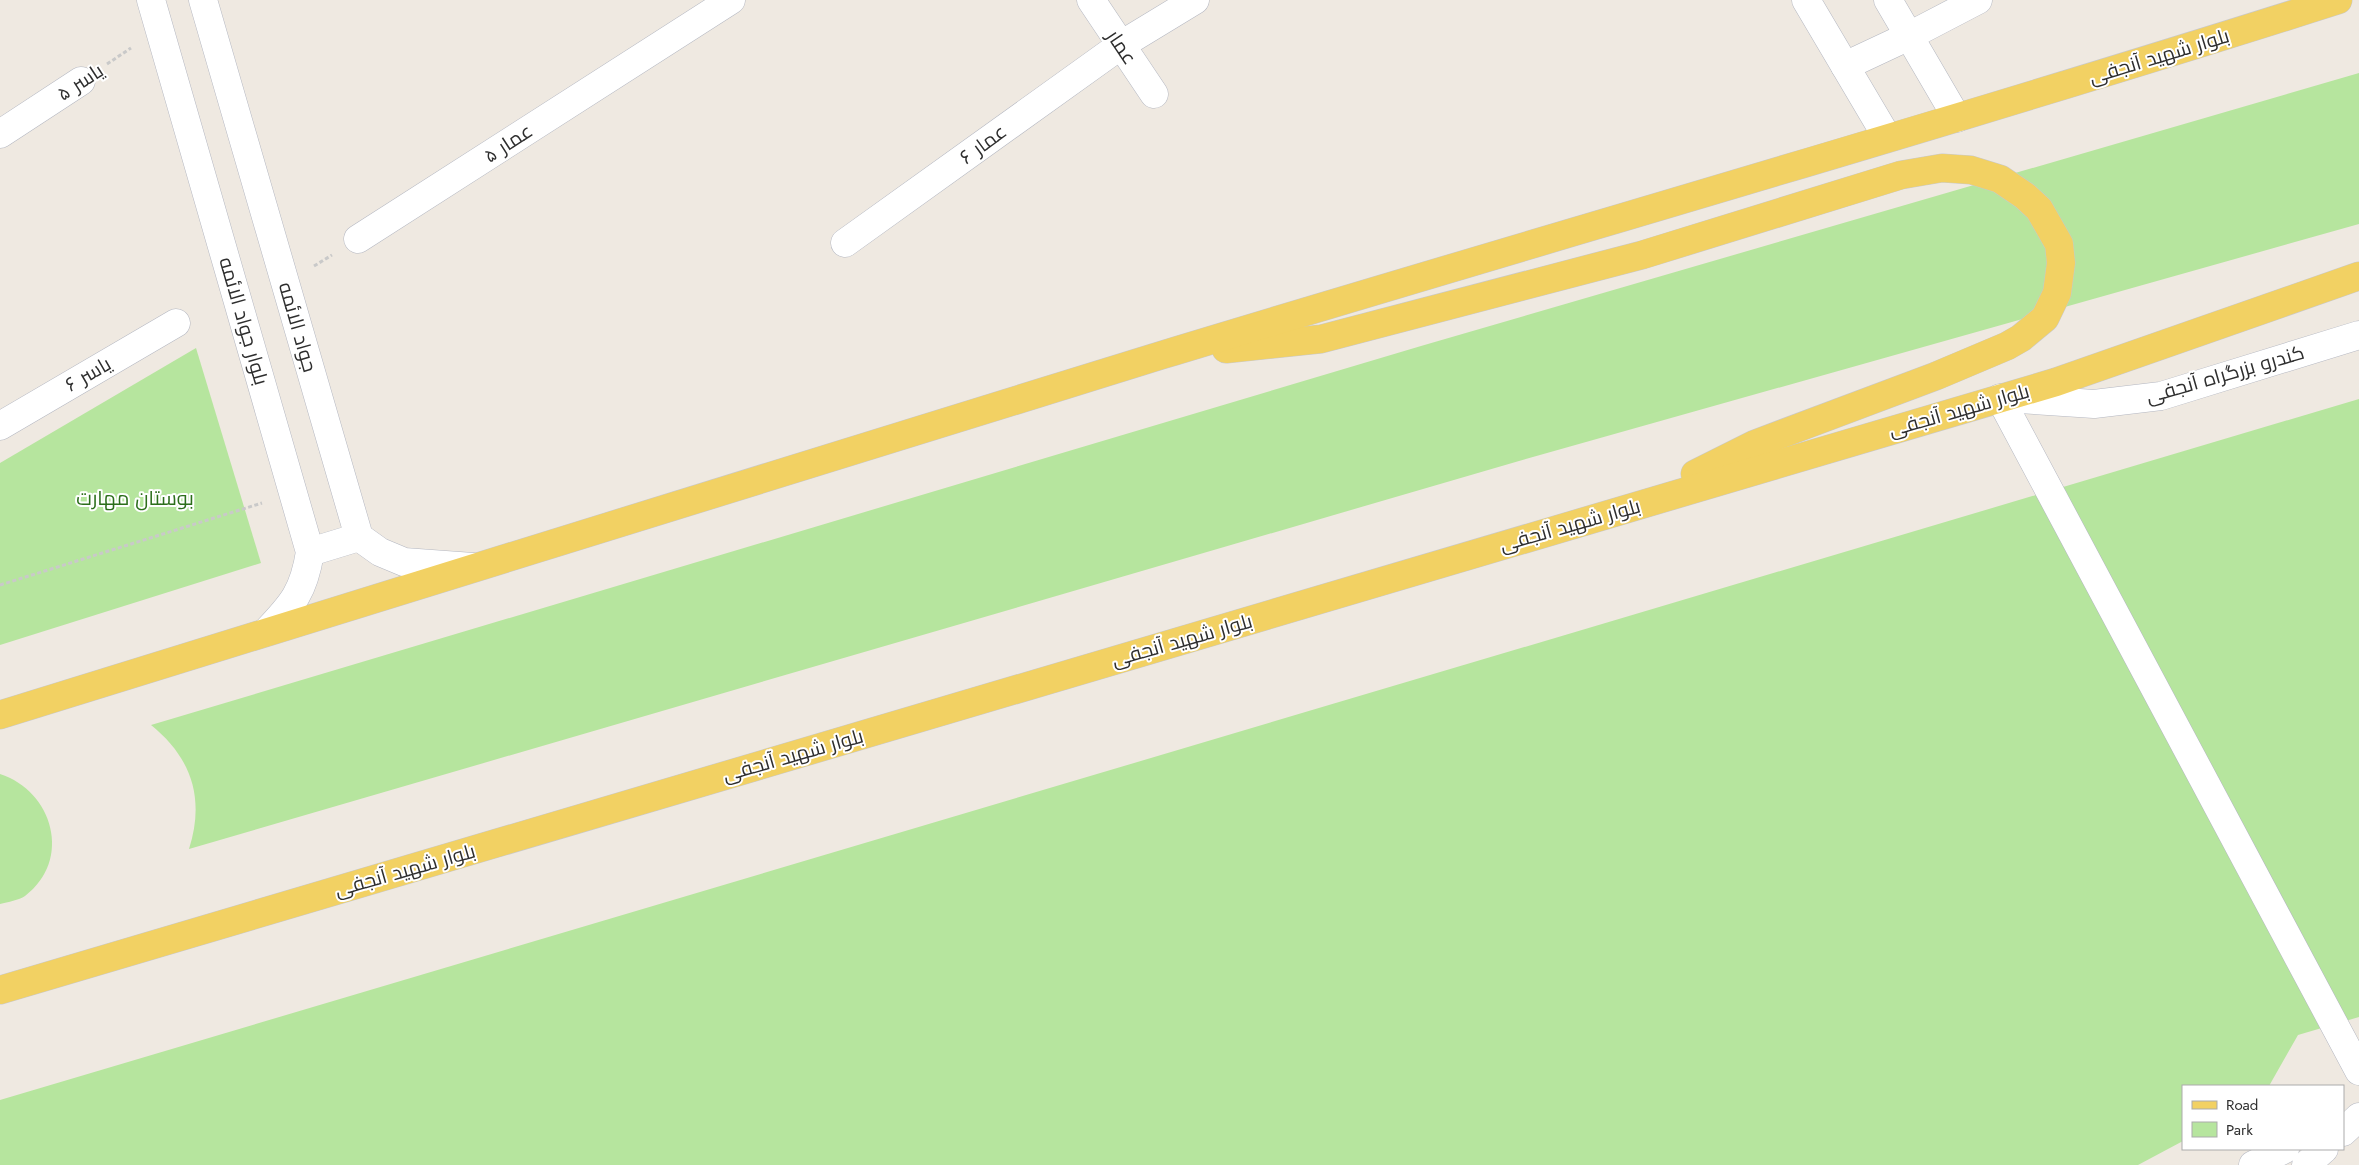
<svg xmlns="http://www.w3.org/2000/svg" width="2359" height="1165" font-family="Jost,Cairo,sans-serif">
	<style>
		.green { fill: #b6e59e }
		.lines { fill: none; stroke-linecap: round; stroke-linejoin: round }
		.street-casing { stroke: #b4b7c1; stroke-width: 29 }
		.secondary-casing { stroke: #b4b7c1; stroke-width: 29 }
		.primary-casing { stroke: #c9c9c9; stroke-width: 29 }
		.path { stroke: #c9c9c9; stroke-width: 3; stroke-dasharray: 4 2.5; stroke-linecap: butt }
		.street { stroke: #fff; stroke-width: 28 }
		.secondary { stroke: #fff; stroke-width: 28 }
		.primary { stroke: #f2d163; stroke-width: 28 }
		.labels { text-anchor: middle; stroke-width: 4; stroke-linejoin: round; paint-order: stroke }
		.street-label { font-size: 20px; fill: #2e2e2e; stroke: #fff }
		.park-label { font-size: 20px; fill: #2c6e1b; stroke: #fff }
	</style>
	<rect width="100%" height="100%" fill="#efe9e1"/>
	<g class="green">
		<path d="M2359,73V224L1519,461L189,849C205,799 192,758 151,725L1421,346Z"/>
		<path d="M196,348L261,563L0,645V463Z"/>
		<path d="M2359,399V1017L2298,1035L2269,1086H2183V1141L2138,1165H0V1100Z"/>
		<path d="M0,774C53,791 73,860 25,896C19,900 8,902 0,904Z"/>
	</g>
	<g class="lines">
		<g class="street-casing">
			<g id="street">
				<path d="M1909,36L1978,0"/>
				<path d="M0,134L81,81"/>
				<path d="M358,239L731,0"/>
				<path d="M845,243L1121,45L1195,0"/>
				<path d="M2000,398L2359,1071"/>
				<path d="M0,426L176,323"/>
				<path d="M2343,1132L2359,1117"/>
				<path d="M2253,1165L2285,1149"/>
				<path d="M2306,1165L2324,1149"/>
			</g>
		</g>
		<g class="secondary-casing">
			<g id="secondary">
				<path d="M151,0L310,552C304,591 293,604 266,632"/>
				<path d="M203,0L359,537L380,552L404,562L473,567"/>
				<path d="M1091,0L1154,94"/>
				<path d="M1806,0L1887,137"/>
				<path d="M1888,0L1957,118"/>
				<path d="M1845,66L1909,36"/>
				<path d="M2004,398L2094,404L2161,396L2359,335"/>
				<path d="M310,552L359,537"/>
			</g>
		</g>
		<g class="primary-casing">
			<g id="primary">
				<path d="M1226,349L1321,339L1642,255L1901,175L1942,168L1971,170L2000,179L2025,196L2039,209L2059,244L2061,263L2057,293L2045,318L2021,338L2007,346L1936,376L1755,444L1695,474"/>
				<path d="M0,715C387,594 774,473 1162,355C1554,236 1948,124 2338,0"/>
				<path d="M0,990L2056,382L2359,276"/>
			</g>
		</g>
		<g class="path">
			<path d="M107,64L131,48"/>
			<path d="M314,266L332,255"/>
			<path d="M0,585L262,503"/>
		</g>
		<use href="#street" class="street"/>
		<use href="#secondary" class="secondary"/>
		<use href="#primary" class="primary"/>
	</g>
	<g class="labels">
		<g class="street-label">
			<text transform="translate(1122 47) rotate(56)" y="7">عمار</text>
			<text transform="translate(2159 56) rotate(-17)" y="7">بلوار شهید آنجفی</text>
			<text transform="translate(80 82) rotate(-33)" y="7">یاسر ۵</text>
			<text transform="translate(508 143) rotate(-33)" y="7">عمار ۵</text>
			<text transform="translate(983 144) rotate(-36)" y="7">عمار ۶</text>
			<text transform="translate(244 321) rotate(74)" y="7">بلوار جواد الائمه</text>
			<text transform="translate(298 327) rotate(74)" y="7">جواد الائمه</text>
			<text transform="translate(88 374) rotate(-30)" y="7">یاسر ۶</text>
			<text transform="translate(2225 374) rotate(-16)" y="7">کندرو بزرگراه آنجفی</text>
			<text transform="translate(1959 410) rotate(-16)" y="7">بلوار شهید آنجفی</text>
			<text transform="translate(1570 525) rotate(-16)" y="7">بلوار شهید آنجفی</text>
			<text transform="translate(1182 640) rotate(-16)" y="7">بلوار شهید آنجفی</text>
			<text transform="translate(793 755) rotate(-16)" y="7">بلوار شهید آنجفی</text>
			<text transform="translate(405 870) rotate(-16)" y="7">بلوار شهید آنجفی</text>
		</g>
		<g class="park-label">
			<text x="135" y="505">بوستان مهارت</text>
		</g>
	</g>
	<rect x="2182" y="1085" width="162" height="65" fill="#ffffff" stroke="#ababab"/>
	<rect x="2192" y="1101" width="25" height="8" fill="#f2d163" stroke="#ababab"/>
	<text x="2226" y="1110" font-size="15" fill="#2e2e2e">Road</text>
	<rect x="2192" y="1122" width="25" height="15" fill="#b6e59e" stroke="#ababab"/>
	<text x="2226" y="1135" font-size="15" fill="#2e2e2e">Park</text>
</svg>
